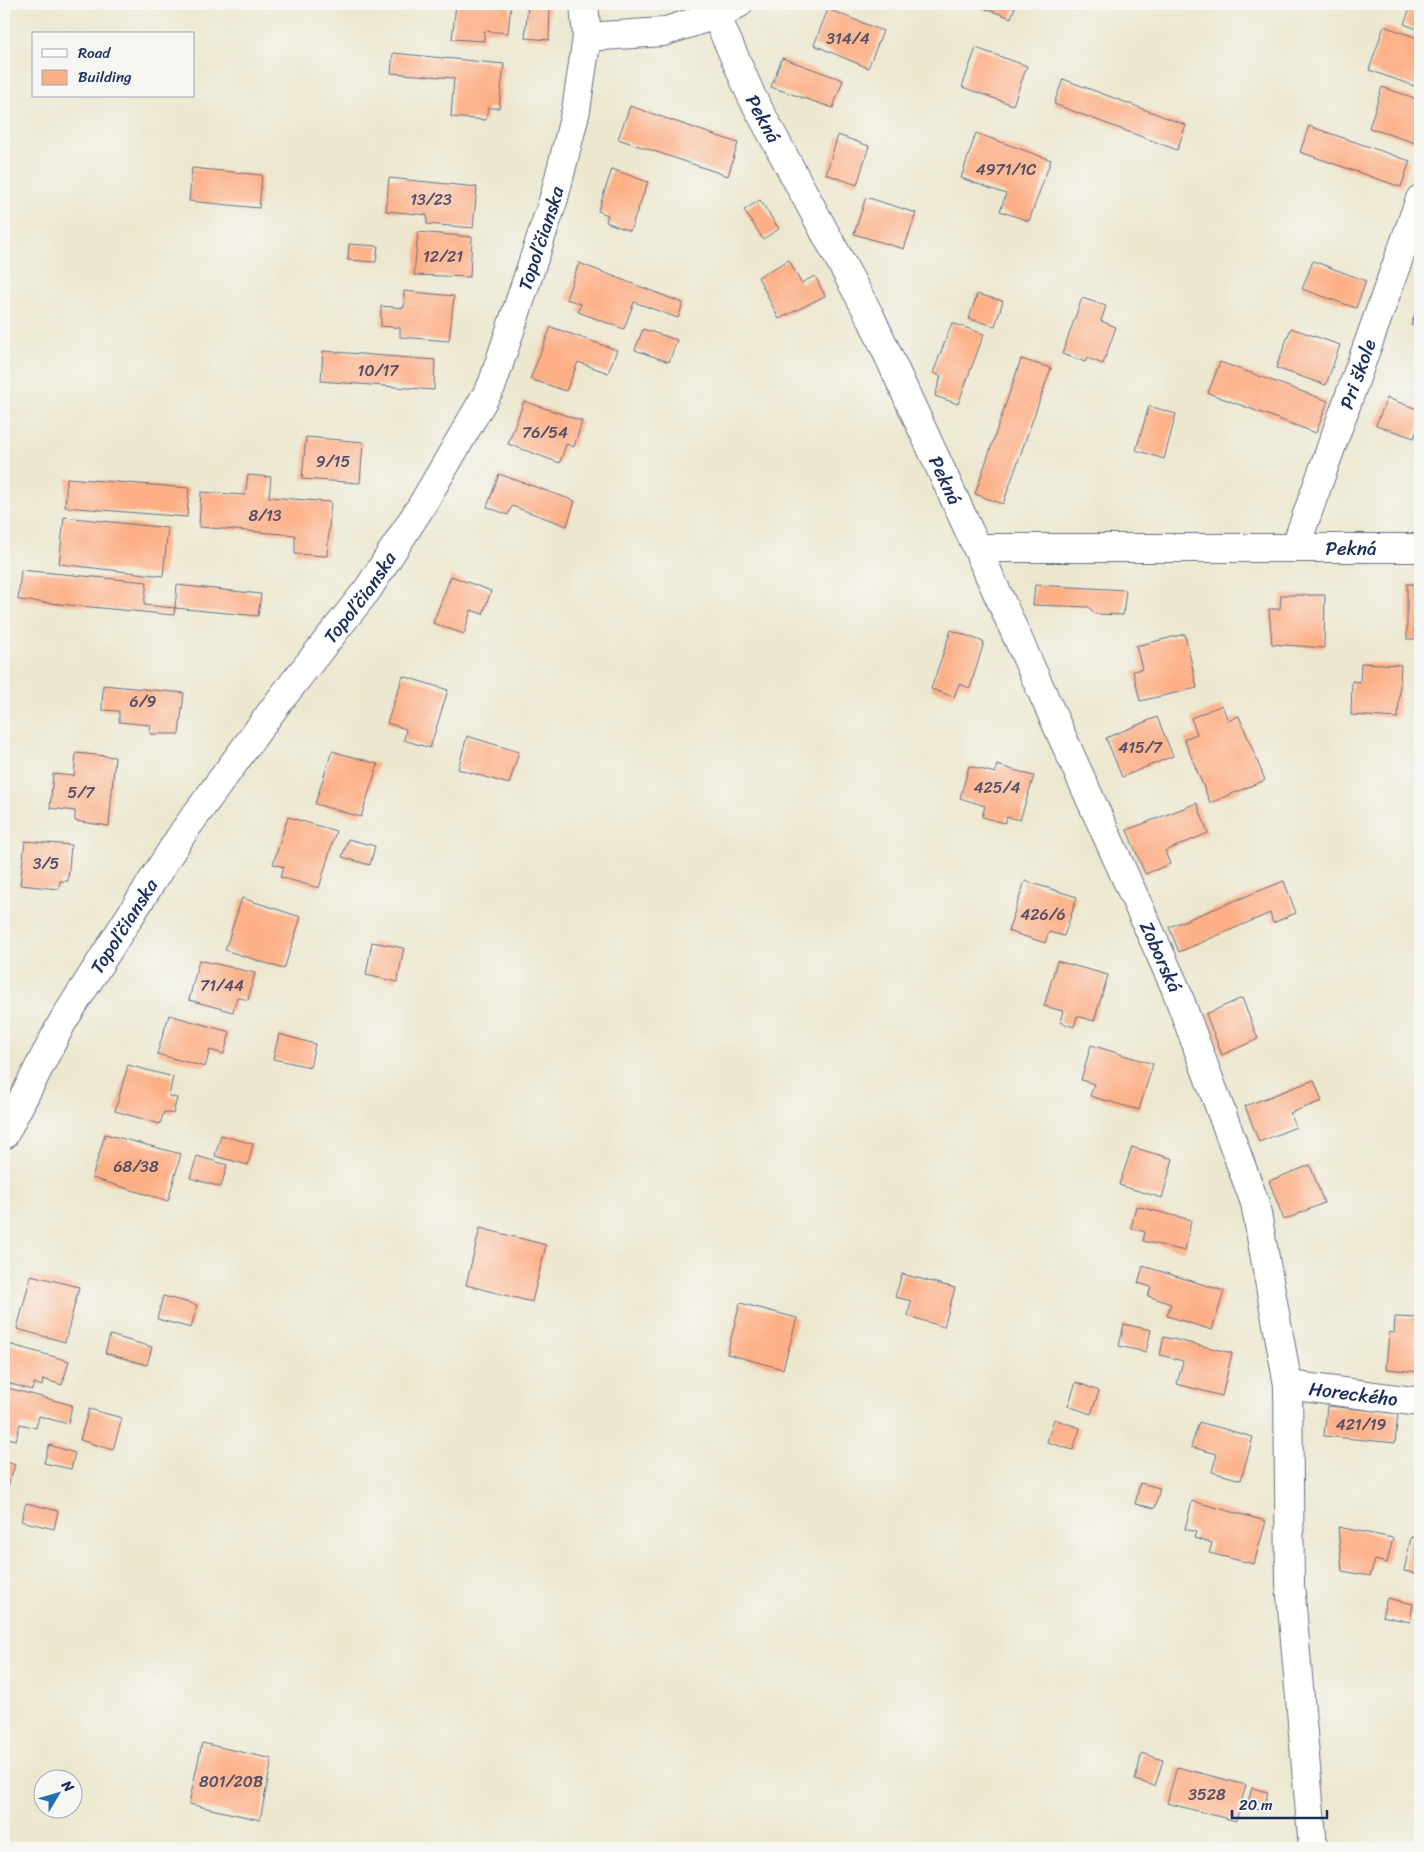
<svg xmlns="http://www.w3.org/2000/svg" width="1424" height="1852" font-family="Sriracha,sans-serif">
<rect width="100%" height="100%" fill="#f6f6f2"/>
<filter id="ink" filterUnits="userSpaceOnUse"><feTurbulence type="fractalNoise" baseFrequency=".02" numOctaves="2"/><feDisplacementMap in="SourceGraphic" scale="10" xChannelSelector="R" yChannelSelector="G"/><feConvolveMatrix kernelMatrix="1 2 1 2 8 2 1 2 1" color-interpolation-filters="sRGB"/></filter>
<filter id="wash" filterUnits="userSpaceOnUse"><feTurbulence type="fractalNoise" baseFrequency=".0096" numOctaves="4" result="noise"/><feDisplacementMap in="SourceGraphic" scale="20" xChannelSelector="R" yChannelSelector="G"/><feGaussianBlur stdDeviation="1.12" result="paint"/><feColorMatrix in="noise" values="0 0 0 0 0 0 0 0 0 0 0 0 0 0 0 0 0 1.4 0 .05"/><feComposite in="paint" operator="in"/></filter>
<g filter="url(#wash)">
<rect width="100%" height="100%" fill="#ece7ce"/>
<g id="blocks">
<g fill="#fdaf85">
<path d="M456,4H511L508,33L484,31V41L452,39Z"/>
<path d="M528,4H550L549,40L525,38Z"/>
<path d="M972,4H1016L1011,18Z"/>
<path d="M1410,8L1420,11V30L1404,24Z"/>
<path d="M828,9L883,31L868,68L814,45Z"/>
<path d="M1384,26L1420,39V88L1369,70Z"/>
<path d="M976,48L1027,66L1013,105L962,87Z"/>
<path d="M393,53L504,64L499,108H488L486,120L451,117L454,78L391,73Z"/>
<path d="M782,58L843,80L833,108L771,87Z"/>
<path d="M1063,79L1186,125L1177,150L1054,104Z"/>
<path d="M1382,87L1420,100L1419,144L1369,128Z"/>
<path d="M630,106L738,143L728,176L618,139Z"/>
<path d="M1309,126L1410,161L1401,187L1300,152Z"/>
<path d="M976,133L1051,160L1029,221L1000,211L1006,194L961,178Z"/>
<path d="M838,135L869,146L857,185L826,174Z"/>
<path d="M192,168L262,175L259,208L189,201Z"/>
<path d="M612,169L648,182L630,231L606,222L608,215L598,211Z"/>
<path d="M389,178L477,187L473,228L427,224V215L386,211Z"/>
<path d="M866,197L916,213L904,249L854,234Z"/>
<path d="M760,200L779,229L763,239L744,210Z"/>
<path d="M418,232L472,237L470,277L414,275Z"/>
<path d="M349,244L378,246L376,262L348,260Z"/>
<path d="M789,260L801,283L815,276L825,296L779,319L758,277Z"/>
<path d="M1313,261L1366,281L1356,308L1302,289Z"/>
<path d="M579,263L683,303L678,318L634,302L624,329L578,312L581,304L566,299Z"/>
<path d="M404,291L454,296L449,341L400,337V328L381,326V306L404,308Z"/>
<path d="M977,294L1003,301L995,326L969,319Z"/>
<path d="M1082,298L1106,306L1101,321L1116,327L1103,364L1087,358L1085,362L1062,354Z"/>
<path d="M1420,299V328L1411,325Z"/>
<path d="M952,323L984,334L958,404L935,396L941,376L933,373Z"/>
<path d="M551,327L617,350L608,373L578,362L566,391L530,379Z"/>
<path d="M1291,328L1340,345L1326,385L1276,368Z"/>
<path d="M643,329L677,340L669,362L635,350Z"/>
<path d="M323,351L435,360L434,390L321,381Z"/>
<path d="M1021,359L1051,368L1003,504L975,494Z"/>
<path d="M1220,362L1328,401L1316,433L1208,393Z"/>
<path d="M1387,398L1420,410V423L1414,438L1376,425Z"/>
<path d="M524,401L582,421L574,447L566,444L560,463L508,444Z"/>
<path d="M1149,406L1176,414L1164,459L1136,450Z"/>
<path d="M306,437L363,442L360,483L302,479Z"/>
<path d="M499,474L575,501L567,526L512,506L508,515L487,507Z"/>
<path d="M248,475L271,477L269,497L331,502L327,556L295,554V535L199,527L201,492L245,495Z"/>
<path d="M67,478L189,488L187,517L65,507Z"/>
<path d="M64,517L168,528L163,576L59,564Z"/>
<path d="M21,570L147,582L144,605L175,608L174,615L18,600Z"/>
<path d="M451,576L491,591L483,614L471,610L464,634L433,623Z"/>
<rect x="1407" y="584" width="13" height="55"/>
<path d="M177,585L261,594L258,616L175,608Z"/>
<path d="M1035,585L1126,590L1123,615L1095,614L1089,607L1033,605Z"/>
<path d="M1281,595H1325L1324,648L1272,644L1269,609H1280Z"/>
<path d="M951,630L984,642L970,688L959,684L954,697L931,689Z"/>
<path d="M1185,634L1197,688L1140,701L1133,671L1142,669L1136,646Z"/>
<path d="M1361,663L1401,665L1398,718L1351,715L1352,681L1360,682Z"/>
<path d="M403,676L448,690L430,748L404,740L406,729L387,723Z"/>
<path d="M103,685L184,693L179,734H150L151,725L119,722V711L102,710Z"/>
<path d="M1222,705L1228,721L1239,716L1265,780L1210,803L1184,739L1197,734L1191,718Z"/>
<path d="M1157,717L1173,756L1122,777L1106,738Z"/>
<path d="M467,736L519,752L509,784L458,769Z"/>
<path d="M332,751L378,764L361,817L315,804Z"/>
<path d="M76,753L115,757L109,826L75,821V811L50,808L53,774L74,776Z"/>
<path d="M997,765L1034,776L1020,820L1007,817L1005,823L982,817L985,806L960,798L969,766L995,773Z"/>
<path d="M1197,803L1208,833L1165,851L1170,864L1145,874L1127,830Z"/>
<path d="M288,817L336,831L319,888L280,877L284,867L273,864Z"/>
<path d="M348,839L375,846L370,865L342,857Z"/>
<path d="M25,841L71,845L68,881H60L59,889L20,885Z"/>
<path d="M1025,881L1077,897L1064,936L1049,932L1045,943L1008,931Z"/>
<path d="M1284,881L1296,913L1273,923L1270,913L1179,952L1169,927Z"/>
<path d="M242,898L301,917L284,969L225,950Z"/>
<path d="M372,942L404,948L397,982L366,975Z"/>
<path d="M199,960L255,973L248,1000L237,997L233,1012L189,1000Z"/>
<path d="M1057,961L1108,975L1094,1021L1077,1016L1074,1027L1060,1022L1063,1011L1044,1006Z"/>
<path d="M1242,998L1258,1039L1222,1055L1206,1014Z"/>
<path d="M169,1015L230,1032L224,1054L210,1050L205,1067L157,1054Z"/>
<path d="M279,1034L315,1044L310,1067L273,1059Z"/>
<path d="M1091,1045L1153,1064L1139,1110L1090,1096L1094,1084L1081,1080Z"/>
<path d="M128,1065L173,1077L169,1096L177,1098L173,1114L164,1112L160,1124L115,1111Z"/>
<path d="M1314,1080L1322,1101L1290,1113L1296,1127L1259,1142L1245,1106Z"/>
<path d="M105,1134L181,1154L168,1201L92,1178Z"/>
<path d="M221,1135L253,1144L248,1165L215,1156Z"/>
<path d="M1132,1147L1173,1159L1162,1198L1119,1185Z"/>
<path d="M197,1156L227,1165L221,1187L190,1178Z"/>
<path d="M1310,1165L1324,1203L1284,1220L1269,1181Z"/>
<path d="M1136,1206L1191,1220L1185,1251L1143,1241L1145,1232L1131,1228Z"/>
<path d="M480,1228L546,1245L532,1302L466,1285Z"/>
<path d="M1143,1266L1224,1291L1212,1330L1167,1316L1171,1304L1148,1296L1151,1287L1138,1283Z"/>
<path d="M902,1274L955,1288L944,1327L908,1316L911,1301L895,1297Z"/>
<path d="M31,1275L79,1287L65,1342L17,1329Z"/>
<path d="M163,1296L197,1305L191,1328L157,1319Z"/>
<path d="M740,1303L797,1318L783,1369L727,1354Z"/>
<path d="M1395,1317L1420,1318V1372L1386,1369L1389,1332L1394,1333Z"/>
<path d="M1124,1324L1151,1330L1146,1352L1119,1346Z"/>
<path d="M110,1335L152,1347L147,1365L105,1353Z"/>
<path d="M1164,1337L1232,1353L1222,1396L1177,1384L1183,1361L1160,1355Z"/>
<path d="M5,1343L69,1361L62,1385L43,1379L42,1386L34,1383L32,1390L4,1382Z"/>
<path d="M1076,1382L1099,1391L1091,1414L1068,1406Z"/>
<path d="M4,1387L72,1405L68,1424L39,1416L36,1428L20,1424L16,1440L4,1437Z"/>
<path d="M1327,1406L1398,1413L1395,1443L1324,1436Z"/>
<path d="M89,1409L122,1418L113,1450L80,1440Z"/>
<path d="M1054,1419L1080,1428L1073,1450L1047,1442Z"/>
<path d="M1199,1422L1253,1437L1241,1480L1212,1472L1217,1454L1191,1447Z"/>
<path d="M49,1445L75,1453L71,1469L44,1463Z"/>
<path d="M4,1461L15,1465L5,1495H4Z"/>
<path d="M1140,1483L1160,1488L1155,1508L1135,1504Z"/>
<path d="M1192,1501L1266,1521L1254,1564L1209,1553L1212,1543L1194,1538L1196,1532L1185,1529Z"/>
<path d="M26,1503L58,1511L54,1529L21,1521Z"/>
<path d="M1338,1527L1393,1538L1387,1563L1375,1560L1370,1576L1342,1571Z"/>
<path d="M1411,1537L1420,1539V1574L1404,1571Z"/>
<path d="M1387,1598L1413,1604L1410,1622L1382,1616Z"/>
<path d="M202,1743L272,1759L260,1820L189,1804Z"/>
<path d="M1142,1753L1163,1760L1155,1786L1135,1780Z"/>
<path d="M1177,1767L1246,1785L1236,1821L1167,1803Z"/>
<path d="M1252,1788L1268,1792L1263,1811L1247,1806Z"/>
</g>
</g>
</g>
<g filter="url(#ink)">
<use href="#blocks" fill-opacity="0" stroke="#646f85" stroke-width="1"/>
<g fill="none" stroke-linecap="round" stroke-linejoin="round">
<g stroke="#646f85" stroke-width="30">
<g id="street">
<path id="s1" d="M716,15L752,97L871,318L977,548L1175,987L1255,1203L1288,1385L1290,1584L1313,1848"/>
<path d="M587,37L663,32L716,15L738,4"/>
<path id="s2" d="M977,548H1420"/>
<path id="s3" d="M1295,548L1420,199"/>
<path id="s4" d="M1288,1385L1420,1402"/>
</g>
</g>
<g stroke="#646f85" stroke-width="30">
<g id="secondary">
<path id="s5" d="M4,1135L63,1021L184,831L280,700L368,589L422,505L492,385L554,198L576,110L587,37L584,4"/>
</g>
</g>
<use href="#street" stroke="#fff" stroke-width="28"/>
<use href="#secondary" stroke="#fff" stroke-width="28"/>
</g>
</g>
<g text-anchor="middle" stroke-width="4" stroke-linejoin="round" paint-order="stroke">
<g font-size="16" fill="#544f68">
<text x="848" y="44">314/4</text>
<text x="1006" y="175">4971/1C</text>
<text x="431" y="205">13/23</text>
<text x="443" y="262">12/21</text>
<text x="378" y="376">10/17</text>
<text x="545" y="438">76/54</text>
<text x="333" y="467">9/15</text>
<text x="265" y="521">8/13</text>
<text x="143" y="707">6/9</text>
<text x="1140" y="753">415/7</text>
<text x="997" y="793">425/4</text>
<text x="81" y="798">5/7</text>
<text x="46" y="869">3/5</text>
<text x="1043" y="920">426/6</text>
<text x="222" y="991">71/44</text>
<text x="136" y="1172">68/38</text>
<text x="1361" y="1430">421/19</text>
<text x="231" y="1787">801/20B</text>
<text x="1207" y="1800">3528</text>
</g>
<g font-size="19" fill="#1b2f5e" stroke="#f6f6f2">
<text dy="7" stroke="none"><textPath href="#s1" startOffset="114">Pekná</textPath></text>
<text dy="7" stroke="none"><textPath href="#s5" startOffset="1051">Topoľčianska</textPath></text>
<text dy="7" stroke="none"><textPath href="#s3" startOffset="185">Pri škole</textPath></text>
<text dy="7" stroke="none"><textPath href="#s1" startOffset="519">Pekná</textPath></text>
<text dy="7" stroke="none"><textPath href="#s2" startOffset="374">Pekná</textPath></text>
<text dy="7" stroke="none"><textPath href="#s5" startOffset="646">Topoľčianska</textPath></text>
<text dy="7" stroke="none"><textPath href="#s5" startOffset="241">Topoľčianska</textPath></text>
<text dy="7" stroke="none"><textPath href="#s1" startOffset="1042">Zoborská</textPath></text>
<text dy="7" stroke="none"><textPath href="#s4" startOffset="66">Horeckého</textPath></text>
</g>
</g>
<rect width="1424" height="1852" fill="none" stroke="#f6f6f2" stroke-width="20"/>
<rect x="32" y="32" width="162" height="65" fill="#f6f6f2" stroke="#9ea6b7"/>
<rect x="42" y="49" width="25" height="8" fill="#ffffff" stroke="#9ea6b7"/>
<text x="78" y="58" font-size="15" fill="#1b2f5e">Road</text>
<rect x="42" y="70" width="25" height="15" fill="#fdaf85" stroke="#9ea6b7"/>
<text x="78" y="82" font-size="15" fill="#1b2f5e">Building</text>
<g transform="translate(58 1794) rotate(52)"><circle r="24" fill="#f6f6f2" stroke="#9ea6b7"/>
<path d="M0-4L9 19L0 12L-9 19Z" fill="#1f6fb2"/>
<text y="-8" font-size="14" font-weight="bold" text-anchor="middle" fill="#1b2f5e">N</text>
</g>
<path d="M1232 1810v8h95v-8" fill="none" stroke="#1b2f5e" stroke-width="2.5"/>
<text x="1239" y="1810" font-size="15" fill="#1b2f5e" stroke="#f6f6f2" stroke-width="4" paint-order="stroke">20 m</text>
</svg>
